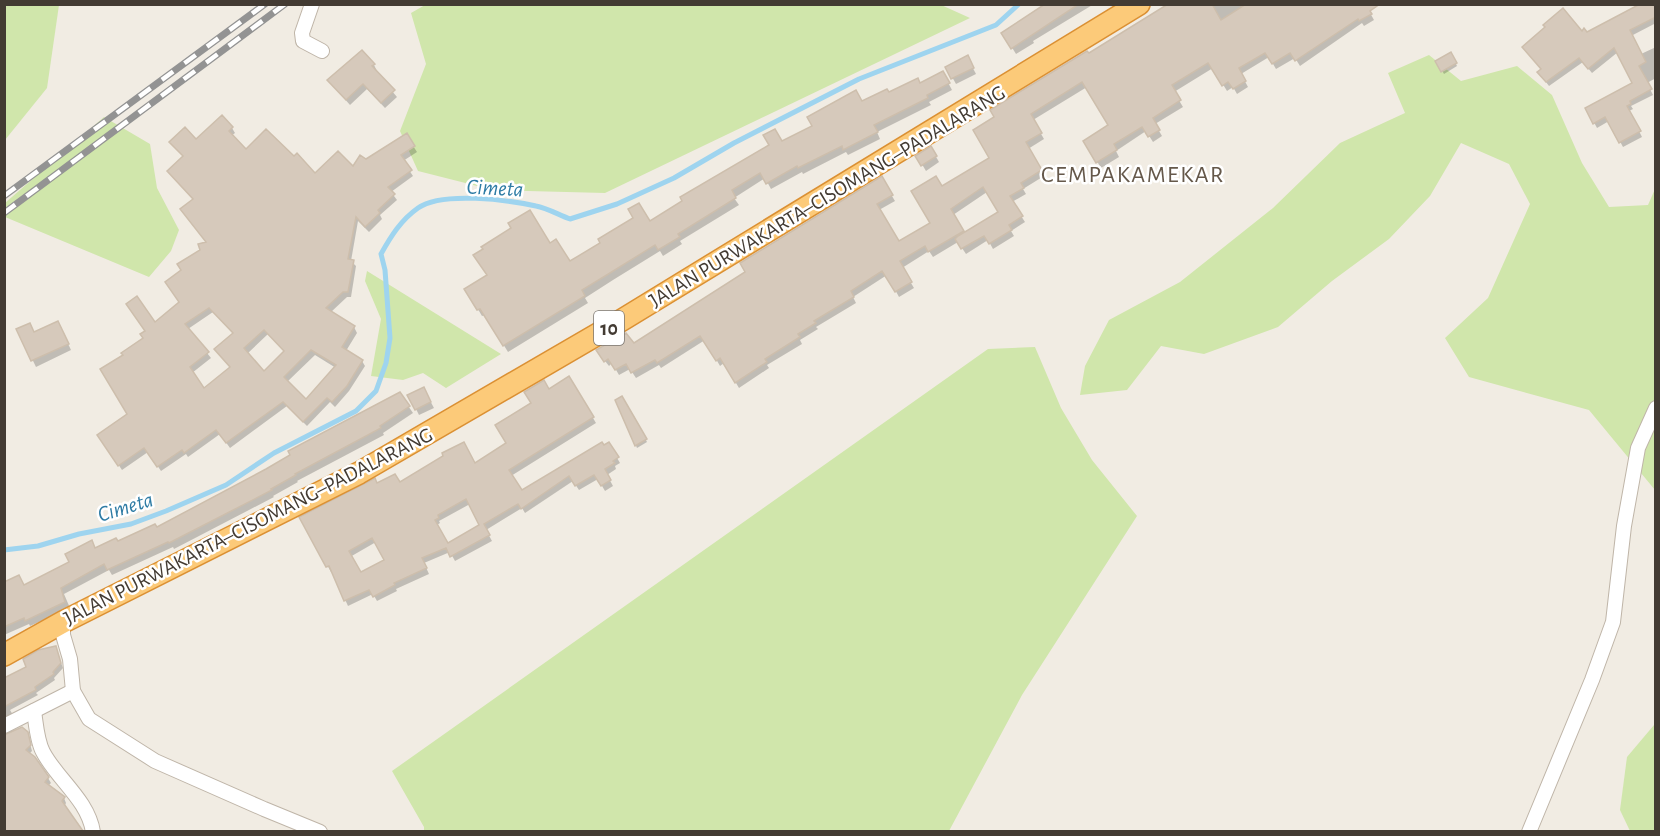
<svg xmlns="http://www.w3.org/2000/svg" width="1660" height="836" font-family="'Alegreya Sans',sans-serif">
<rect width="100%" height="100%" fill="#f1ece3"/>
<g fill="#d0e6ab">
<path d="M5,4L59,5L47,88L5,140Z"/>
<path d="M939,4L970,18L605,193L493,190L418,171L400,131L426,64L411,13L425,5Z"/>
<path d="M1429,55L1461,81L1517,66L1552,95L1582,163L1609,207L1648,205L1655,189V490L1589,410L1469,377L1445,338L1488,298L1530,204L1509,164L1461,143L1430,196L1389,239L1332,281L1278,327L1204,354L1161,346L1127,390L1080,395L1085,366L1109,320L1180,282L1273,208L1340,143L1405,113L1388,73Z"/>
<path d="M104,117L150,144L157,188L179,230L171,251L149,277L5,217V203Z"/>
<path d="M367,271L501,354L446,388L423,373L403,380L371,376L381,319L365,281Z"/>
<path d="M1035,347L1061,408L1092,460L1137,516L1022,695L949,831H424V827L392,771L988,349Z"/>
<path d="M1654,725L1655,831H1630L1620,810L1627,757Z"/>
</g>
<g fill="#0003" fill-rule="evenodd">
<path d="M1041,4H1094L1033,41L1034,43L1016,54L1003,33L1043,8Z"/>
<path d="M1171,4H1365L1374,20L1364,26L1362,23L1300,66L1295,58L1276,69L1269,57L1241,74L1248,87L1237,94L1233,87L1227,91L1213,68L1174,92L1183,107L1155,124L1162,136L1153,142L1146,131L1116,151L1119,157L1101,168L1085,141L1110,126L1087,87L1033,120L1044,139L1028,149L1044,176L1023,189L1026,194L1012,202L1025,222L1011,231L1014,236L993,249L988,240L966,254L958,242L933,257L929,251L902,268L914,288L899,297L887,275L853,297L856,303L816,327L818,329L800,340L802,344L767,365L769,368L739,388L724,363L720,366L705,340L661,368L659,365L636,378L630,369L619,375L612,363L609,366L601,356L634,345L746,272L881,178L895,201L879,210L899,243L931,223L942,188L991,158L975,131L1088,55ZM987,192L1000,213L964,234L953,215Z"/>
<path d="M1656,5V23L1631,36L1641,54L1656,47V78L1647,83L1653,95L1631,106L1633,109L1629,111L1642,137L1623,147L1609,121L1597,128L1587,109L1634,84L1618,52L1592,73L1583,62L1549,86L1539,73L1542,70L1527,52L1581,33L1587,34Z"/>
<path d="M1451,54L1457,66L1444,74L1437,61Z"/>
<path d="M967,57L976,74L956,84L947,68Z"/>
<path d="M374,65L377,71L376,72L397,97L385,108L367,89L350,105L329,81Z"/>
<path d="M943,73L952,90L929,102L931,105L877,132L880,139L848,155L846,152L803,174L802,172L771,189L765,178L734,198L739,205L680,241L682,244L663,256L660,251L613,280L585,298L588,303L508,352L485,315L482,316L466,289L549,245L569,263L649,223L781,143L862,103L920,84Z"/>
<path d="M232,128L235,133L231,136L246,152L315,175L353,168L406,135L417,152L403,161L413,176L391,192L397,200L380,215L382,219L369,232L358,221L351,261L356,266L351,297H347L330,313L354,327L357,333L346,351L362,361L365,366L349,391L335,407L330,402L307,426L287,406L230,448L220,434L188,457L186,454L161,471L148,452L122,470L102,440L129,414L124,356L144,339L155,324L180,302L183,270L207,244L194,200L168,172L184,157L171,142H196ZM213,312L234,334L216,349L231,368L204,390L192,373L211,358L188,329ZM268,334L285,352L264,373L247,354ZM315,355L336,368L306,401L287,382Z"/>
<path d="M931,148L939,162L926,171L917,156Z"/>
<path d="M61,329L71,350L36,367L18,330L34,334Z"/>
<path d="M569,378L596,423L511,476L521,492L609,444L620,463L615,466L616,469L607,475L613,486L605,491L598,479L579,490L573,481L525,513L522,508L486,530L492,541L455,561L450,552L424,563L429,574L396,589L397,591L377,601L373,594L348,606L332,571L331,572L301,518L377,485L399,484L474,465L508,443L533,404ZM470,504L481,526L448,545L437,525L440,523L439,521ZM376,542L386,561L360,574L350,557Z"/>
<path d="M400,394L413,413L383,433L384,435L297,481L298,482L273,496L274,497L174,549L173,547L112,575L109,570L64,594L70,608L30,626L29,624L4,635V584L24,587L95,549L156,529L267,470Z"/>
<path d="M427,395L434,408L419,415L416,409Z"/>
<path d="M622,398L647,442L637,448L617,401Z"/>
<path d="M55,647L63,668L54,678L55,680L36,693L38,695L10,710L13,715L4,719V679L27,668Z"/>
<path d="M27,733L32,751L29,754L34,758L48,778L51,783L48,786L64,798L66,803L64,807L80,832H4V739Z"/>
</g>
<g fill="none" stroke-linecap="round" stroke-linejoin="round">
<path stroke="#9ed4ef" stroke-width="5" d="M4,550L38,546L79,534L131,524L166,511L226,485L274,453L356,411L376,391L386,363L390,338L385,270L381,254C391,236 401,220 418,208C442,191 508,200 536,206C547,208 559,215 570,219L617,204L674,178L734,143L859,79L996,25L1019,4"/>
</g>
<g fill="#d6c9bb" stroke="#cdbeac" stroke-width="1.5" fill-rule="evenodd">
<path d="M1045,4H1079L1011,49L1001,33Z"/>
<path d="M1168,4H1212L1221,20L1246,4H1380L1370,11L1372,14L1359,21L1358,19L1295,61L1290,53L1272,64L1265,53L1239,68L1246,81L1233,89L1228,82L1222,86L1208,63L1172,85L1181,100L1153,118L1160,130L1148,137L1142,127L1114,144L1117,150L1096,163L1083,141L1108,125L1082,82L1031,114L1042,133L1026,142L1042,170L1021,183L1024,188L1010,196L1023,216L1009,225L1012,230L989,244L984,236L961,249L955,239L958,236L998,212L983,187L951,209L964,231L928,252L925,246L900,261L912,282L895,292L882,271L851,291L854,297L814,321L816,323L798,334L800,337L765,359L767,362L735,383L720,358L716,361L700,336L657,363L655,360L631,373L626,364L615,370L608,359L604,362L596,350L626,333L634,343L745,272L740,263L882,176L893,195L877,204L899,241L930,223L911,191L936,176L942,186L989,158L973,130L994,117L990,110L1087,51L1089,53Z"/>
<path d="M1640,4H1653L1656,9V17L1630,30L1646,62L1639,66L1652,89L1630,101L1631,104L1627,106L1641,131L1619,143L1605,117L1593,124L1585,108L1632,83L1614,48L1588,69L1579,58L1546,82L1537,72L1541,69L1522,47L1545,27L1543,25L1563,8L1582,31L1584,28L1587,32Z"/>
<path d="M362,50L375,64L372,66L395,90L381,103L363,84L346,100L327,80Z"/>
<path d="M1451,52L1457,63L1441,72L1435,61Z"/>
<path d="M968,55L974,68L951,79L945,67Z"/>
<path d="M943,71L950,83L927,95L928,98L874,125L878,132L843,150L842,146L798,168L797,166L766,184L760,173L732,190L736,198L678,234L680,237L658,250L655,245L610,273L582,290L585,296L503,346L480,309L477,310L464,289L487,275L473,255L483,249L481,247L511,228L508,223L530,210L550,243L556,239L570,261L600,243L598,239L633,218L628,209L639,203L650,221L682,201L680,197L769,145L763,135L775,129L782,141L812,126L807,117L856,90L862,101L887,89L889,92L918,78L920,83Z"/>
<path d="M222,115L233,127L229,131L246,149L266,129L294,156L297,153L315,173L338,151L353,166L360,155L366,159L407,133L415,146L401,155L412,170L388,187L395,194L378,210L380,213L365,227L356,217L348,259L354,260L348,292H343L326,308L355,326L342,347L363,360L347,386L332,402L327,398L303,422L283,402L226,443L216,430L184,453L182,450L157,467L144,448L118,466L97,435L127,414L100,369L123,355L121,353L143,338L140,334L145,331L126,304L137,296L155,322L179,302L165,282L181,270L177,264L200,250L198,244L206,242L180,209L193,199L167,171L183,156L169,142L185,127L196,139ZM209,308L233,333L214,349L230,367L204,388L190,367L209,352L185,324ZM264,330L284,351L264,371L244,348ZM311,350L336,365L306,399L284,377Z"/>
<path d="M931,146L937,156L921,166L915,156Z"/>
<path d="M58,321L69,344L31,361L16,329L30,323L34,332Z"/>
<path d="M569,376L594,417L509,470L522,490L602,442L604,445L609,442L619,457L613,461L615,463L605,469L611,480L601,486L594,475L575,486L569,476L521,509L518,504L484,524L490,535L450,557L446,548L422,558L427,568L394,583L395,585L373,597L369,590L344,601L329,566L326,567L299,517L375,478L377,483L395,474L400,482L443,456L442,453L464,442L475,463L506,443L495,425L531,403L524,392L544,380L549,389ZM466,499L479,525L448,543L435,520L439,518L438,515ZM372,538L384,560L361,572L349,551Z"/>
<path d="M424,387L431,402L415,410L407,395Z"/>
<path d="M400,392L410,406L380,426L381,428L295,474L296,475L271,489L272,490L169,543L168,542L107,570L104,564L61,588L65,602L25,621L24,618L4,627V582L19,575L24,585L69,562L65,554L92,540L95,548L116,538L118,541L155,524L157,527L266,469L290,455L288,451Z"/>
<path d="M622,396L647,439L635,446L615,400Z"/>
<path d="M56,646L61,663L53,672L54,674L35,687L36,690L4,707V678L26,667L23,659L38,650Z"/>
<path d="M22,727L28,732L31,745L26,750L35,757L49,777L45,782L65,797L62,801L83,831H4V735Z"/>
</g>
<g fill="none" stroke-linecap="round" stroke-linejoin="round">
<g stroke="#bfb5a8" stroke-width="16">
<g id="minor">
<path d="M312,4L302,33L303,41L322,51"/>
<path d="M63,622V635L70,659L73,691L89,719L155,761L264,809L320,832"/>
<path d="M34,711C36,724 37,741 43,752C57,779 88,800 93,832"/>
<path d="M4,726L73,691"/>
<path d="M1529,832L1592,680L1613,622L1624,526L1638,448L1656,408"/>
</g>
</g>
<g stroke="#db9033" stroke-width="24">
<path id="trunk" d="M4,655L63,622L359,473L622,320L1139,4"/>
</g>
<use href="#minor" stroke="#fff" stroke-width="14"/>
<use href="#trunk" stroke="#fcca79" stroke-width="21"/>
<g stroke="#939393" stroke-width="7">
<g id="rail">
<path d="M4,196L265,4"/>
<path d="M4,213L285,4"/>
</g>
</g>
<use href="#rail" stroke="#fff" stroke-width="4.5" stroke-dasharray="14" stroke-linecap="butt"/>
</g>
<g text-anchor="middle" stroke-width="5" stroke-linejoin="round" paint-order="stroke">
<rect fill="#fff" stroke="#7b7670" stroke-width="1.5" x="594" y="311" width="30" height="34" rx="4.5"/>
<g font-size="20" font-weight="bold" fill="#433b33">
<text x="609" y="335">10</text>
</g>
<g font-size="21" fill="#433b33" stroke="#fff">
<text transform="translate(827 196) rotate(-31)" y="7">JALAN PURWAKARTA–CISOMANG–PADALARANG</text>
<text transform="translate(248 526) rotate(-27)" y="7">JALAN PURWAKARTA–CISOMANG–PADALARANG</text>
</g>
<g font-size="22" font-style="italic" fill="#2d7ba4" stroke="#fff">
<text transform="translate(495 187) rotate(3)" y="8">Cimeta</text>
<text transform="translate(125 506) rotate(-17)" y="8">Cimeta</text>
</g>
<g font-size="24" letter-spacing="1.5" fill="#65584a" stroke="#fff">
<text x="1133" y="182">CEMPAKAMEKAR</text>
</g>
</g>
<rect width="1660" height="836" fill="none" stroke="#433b33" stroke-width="12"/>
</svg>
